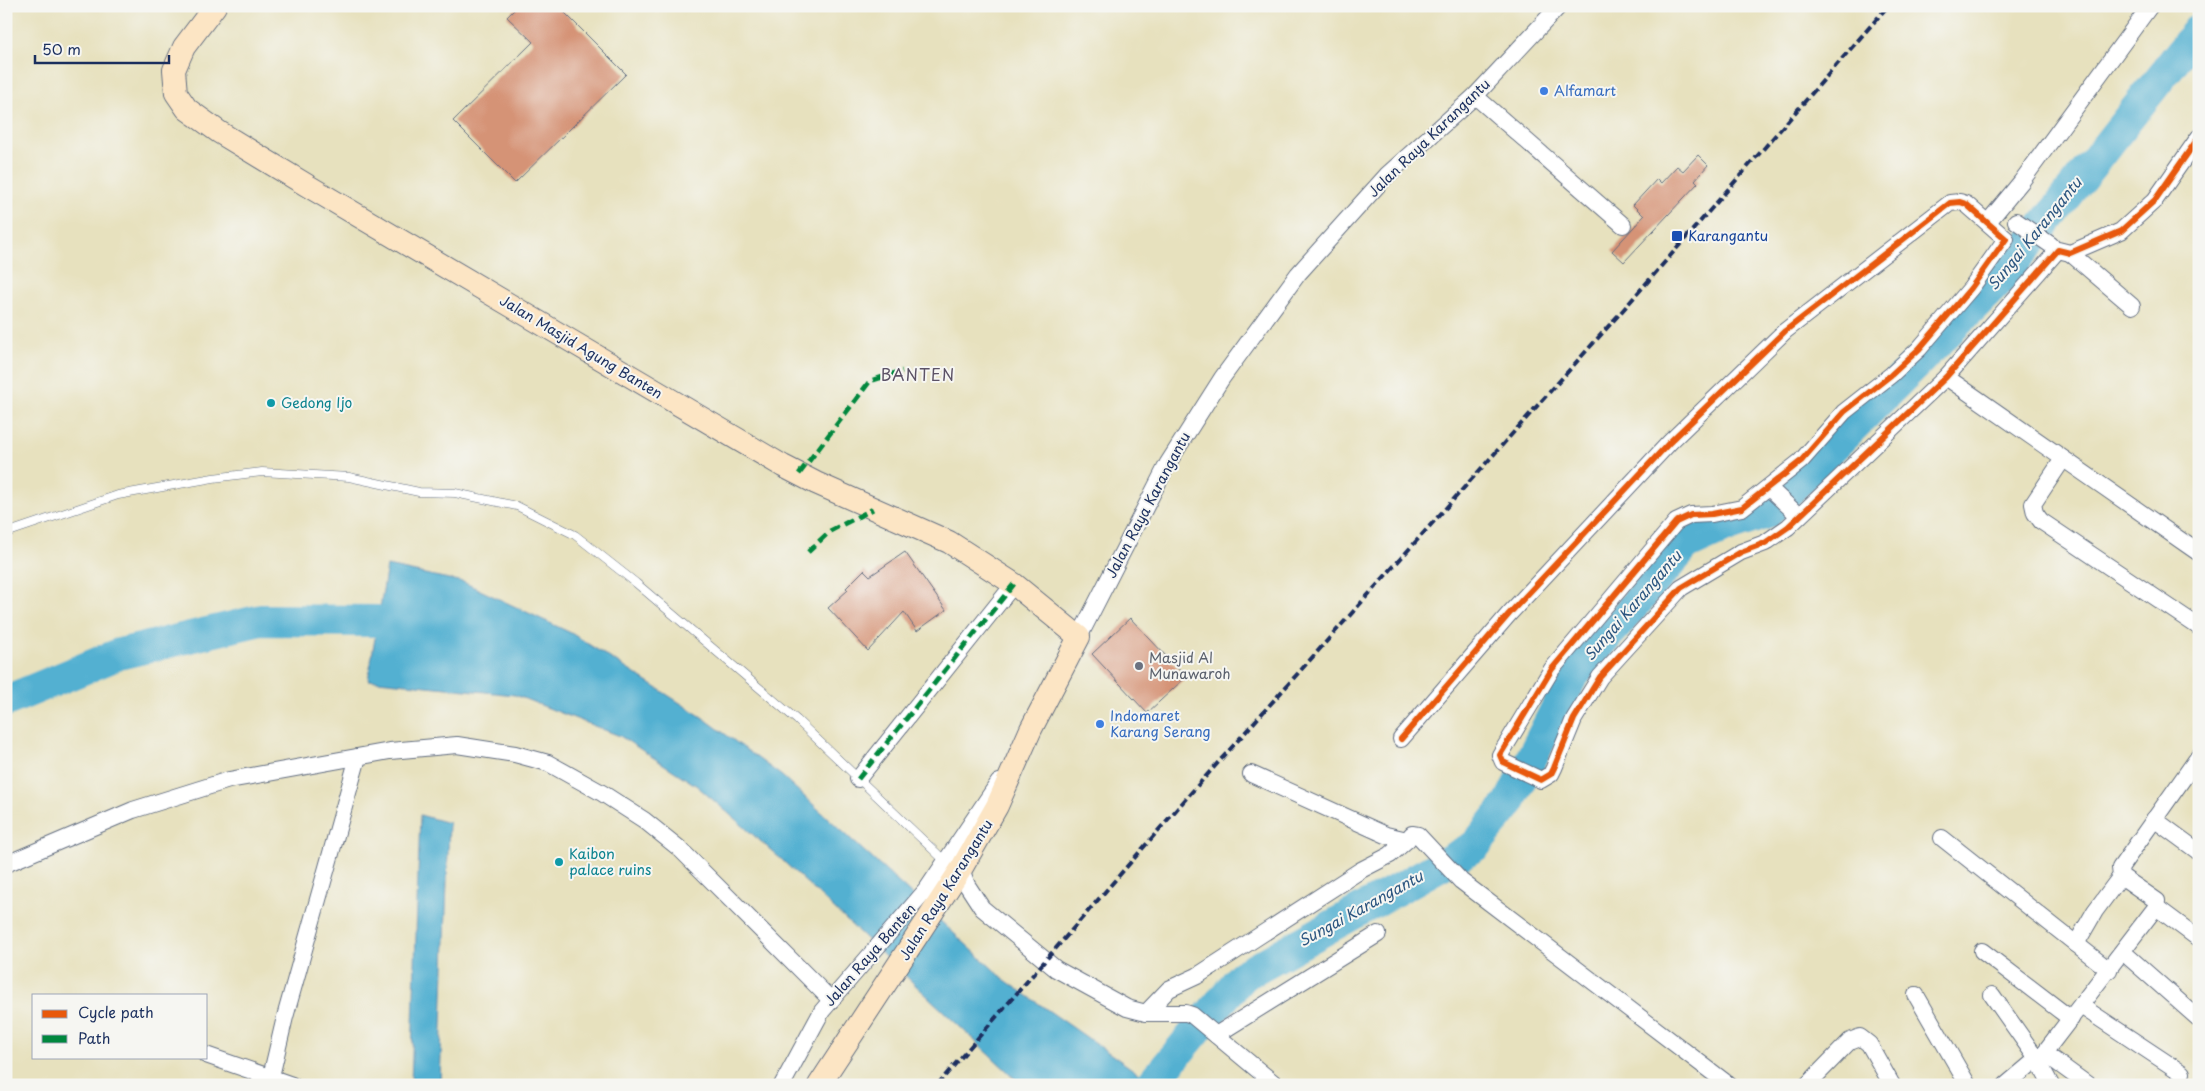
<svg xmlns="http://www.w3.org/2000/svg" width="2205" height="1091" font-family="'Playpen Sans',sans-serif">
<rect width="100%" height="100%" fill="#f6f6f2"/>
<filter id="ink" filterUnits="userSpaceOnUse"><feTurbulence type="fractalNoise" baseFrequency=".02" numOctaves="2"/><feDisplacementMap in="SourceGraphic" scale="10" xChannelSelector="R" yChannelSelector="G"/><feConvolveMatrix kernelMatrix="1 2 1 2 8 2 1 2 1" color-interpolation-filters="sRGB"/></filter>
<filter id="wash" filterUnits="userSpaceOnUse"><feTurbulence type="fractalNoise" baseFrequency=".0096" numOctaves="4" result="noise"/><feDisplacementMap in="SourceGraphic" scale="20" xChannelSelector="R" yChannelSelector="G"/><feGaussianBlur stdDeviation="1.12" result="paint"/><feColorMatrix in="noise" values="0 0 0 0 0 0 0 0 0 0 0 0 0 0 0 0 0 1.4 0 .05"/><feComposite in="paint" operator="in"/></filter>
<g filter="url(#wash)">
<rect width="100%" height="100%" fill="#e7e1be"/>
<g fill="#53b0d1" stroke="#377098">
<path d="M387,566L463,582L571,633L702,717L782,776L1005,980L1155,1085H1022L781,859L697,786L620,736L515,695L368,680Z"/>
<path d="M420,815L449,823L440,1085H411Z"/>
</g>
<g fill="none" stroke-linecap="round" stroke-linejoin="round">
<g stroke="#53b0d1" stroke-width="32">
<path d="M6,701L119,654L261,620L378,621L423,631"/>
<path d="M1151,1085L1242,976L1475,846L1509,803L1572,677L1686,545L1721,529L1767,513L2003,277L2199,29"/>
</g>
</g>
<g id="blocks">
<g fill="#d59376">
<path d="M518,6H558L626,74L515,183L453,121L533,42L507,17Z"/>
<path d="M1698,155L1708,165L1695,180L1698,183L1624,262L1612,251L1644,216L1633,205L1657,179L1661,183L1677,166L1683,171Z"/>
<path d="M905,552L946,610L917,631L904,612L868,651L828,608L848,590L846,588L864,570L870,576Z"/>
<path d="M1130,618L1186,677L1147,713L1092,654Z"/>
</g>
</g>
</g>
<g filter="url(#ink)">
<use href="#blocks" fill-opacity="0" stroke="#626d80" stroke-width="1"/>
<g fill="none" stroke-linecap="round" stroke-linejoin="round">
<g stroke="#626d80" stroke-width="9">
<path id="service" d="M6,533L118,495L213,478L262,472L349,477L419,492L455,493L517,506L575,535L636,583L797,720L946,862"/>
</g>
<g stroke="#626d80" stroke-width="18">
<g id="minor">
<path d="M1475,96L1623,225"/>
<path d="M2016,221L2051,245"/>
<path d="M1988,222L2021,182L2150,6"/>
<path d="M2070,253L2132,306"/>
<path d="M1946,377L2199,553"/>
<path d="M2063,459L2033,504L2035,513L2041,521L2199,627"/>
<path d="M1769,488L1799,516"/>
<path d="M1079,637L1168,463L1222,378L1298,274L1387,175L1475,96L1559,6"/>
<path d="M1401,739L1509,614L1670,442L1785,331L1950,203L1960,202L1966,204L2006,239L1971,288L1919,349L1891,375L1844,412L1801,461L1742,508L1712,514L1691,515L1676,522L1552,669L1500,755L1503,762L1541,780L1551,774L1554,768L1574,719L1600,677L1681,588L1741,552L1765,543L1788,527L1946,377L2058,250L2070,253L2121,231L2155,200L2199,137"/>
<path d="M1251,774L1386,835L1407,840L1412,834L1418,835L1461,881L1729,1085"/>
<path d="M858,779L1014,584"/>
<path d="M2154,819L2199,852"/>
<path d="M1942,838L2109,970"/>
<path d="M6,864L133,810L229,780L390,751L457,745L515,754L548,763L602,793L644,820L680,849L830,999"/>
<path d="M961,869L967,885L982,908L1056,969L1127,1008L1146,1013H1186L1192,1015L1276,1085"/>
<path d="M2156,907L2199,939"/>
<path d="M2076,944L2095,911L2121,876"/>
<path d="M1982,951L2071,1019"/>
<path d="M2123,952L2199,1019"/>
<path d="M1916,995L1968,1085"/>
<path d="M1992,995L2037,1059L2051,1085"/>
<path d="M2081,1006L2182,1073"/>
<path d="M1146,1013L1169,989L1197,976L1361,870L1390,855L1407,840"/>
<path d="M1216,1035L1378,934"/>
<path d="M2044,1053L2088,1085"/>
<path d="M206,1055L292,1085"/>
<path d="M269,1085L285,1017L358,757"/>
<path d="M782,1085L822,1011L927,889L999,782"/>
<path d="M1807,1085L1850,1041L1860,1037L1869,1044L1892,1085"/>
<path d="M2006,1085L2044,1053L2156,907L2157,901L2121,876L2120,868L2199,756"/>
</g>
</g>
<g stroke="#626d80" stroke-width="24">
<path id="secondary" d="M215,6L184,47L174,70L176,93L187,109L219,132L308,186L783,466L816,483L949,542L1014,584L1079,637L1031,729L997,806L961,869L819,1085"/>
</g>
<use href="#service" stroke="#fff" stroke-width="8"/>
<use href="#minor" stroke="#fff" stroke-width="16"/>
<use href="#secondary" stroke="#fce5c4" stroke-width="22"/>
<path stroke="#1b2f5e" stroke-width="4" stroke-dasharray="8 4" stroke-linecap="butt" d="M937,1085L1190,794L1623,310L1888,6"/>
<g stroke="#00873e" stroke-width="5" stroke-dasharray="10 5" stroke-linecap="butt">
<path d="M799,474L870,381L902,371"/>
<path d="M808,552L830,531L873,509"/>
<path d="M858,779L1014,584"/>
</g>
<g stroke="#f6f6f2" stroke-width="9">
<path id="cycleway" d="M1401,739L1509,614L1670,442L1785,331L1950,203L1960,202L1966,204L2006,239L1971,288L1919,349L1891,375L1844,412L1801,461L1742,508L1712,514L1691,515L1676,522L1552,669L1500,755L1503,762L1541,780L1551,774L1554,768L1574,719L1600,677L1681,588L1741,552L1765,543L1788,527L1946,377L2058,250L2070,253L2121,231L2155,200L2199,137"/>
</g>
<use href="#cycleway" stroke="#e8590c" stroke-width="6"/>
</g>
</g>
<g fill="#3f7fe0" stroke="#f6f6f2" stroke-width="2">
<circle cx="1544" cy="91" r="5"/>
<circle cx="1100" cy="724" r="5"/>
</g>
<rect fill="#1a4fb4" stroke="#f6f6f2" stroke-width="2" x="1671" y="230" width="12" height="12" rx="2.5"/>
<g fill="#0f9aa8" stroke="#f6f6f2" stroke-width="2">
<circle cx="271" cy="403" r="5"/>
<circle cx="559" cy="862" r="5"/>
</g>
<circle fill="#6b7280" stroke="#f6f6f2" stroke-width="2" cx="1139" cy="666" r="5"/>
<g text-anchor="middle" stroke-width="4" stroke-linejoin="round" paint-order="stroke">
<g font-size="14" fill="#366cbe" stroke="#f6f6f2" text-anchor="start">
<text x="1554" y="96">Alfamart</text>
<text x="1110" y="721">Indomaret<tspan x="1110" dy="16">Karang Serang</tspan></text>
</g>
<g font-size="14" fill="#1b2f5e" stroke="#f6f6f2">
<text transform="translate(1429 138) rotate(-44)" y="5">Jalan Raya Karangantu</text>
<text transform="translate(581 347) rotate(31)" y="5">Jalan Masjid Agung Banten</text>
<text transform="translate(1148 505) rotate(-62)" y="5">Jalan Raya Karangantu</text>
<text transform="translate(946 890) rotate(-58)" y="5">Jalan Raya Karangantu</text>
<text transform="translate(870 955) rotate(-49)" y="5">Jalan Raya Banten</text>
</g>
<g font-size="14" fill="#164399" stroke="#f6f6f2" text-anchor="start">
<text x="1688" y="241">Karangantu</text>
</g>
<g font-size="14" fill="#0d838f" stroke="#f6f6f2" text-anchor="start">
<text x="281" y="408">Gedong Ijo</text>
<text x="569" y="859">Kaibon<tspan x="569" dy="16">palace ruins</tspan></text>
</g>
<g font-size="14" fill="#5b616d" stroke="#f6f6f2" text-anchor="start">
<text x="1149" y="663">Masjid Al<tspan x="1149" dy="16">Munawaroh</tspan></text>
</g>
<g font-size="15" font-style="italic" fill="#2c5680" stroke="#f6f6f2">
<text transform="translate(2035 234) rotate(-51)" y="5">Sungai Karangantu</text>
<text transform="translate(1633 606) rotate(-49)" y="5">Sungai Karangantu</text>
<text transform="translate(1361 909) rotate(-29)" y="5">Sungai Karangantu</text>
</g>
<g font-size="16" letter-spacing="1" fill="#5c5266" stroke="#f6f6f2">
<text x="918" y="381">BANTEN</text>
</g>
</g>
<rect width="2205" height="1091" fill="none" stroke="#f6f6f2" stroke-width="25"/>
<rect x="32" y="994" width="175" height="65" fill="#f6f6f2" stroke="#9ea6b7"/>
<rect x="42" y="1010" width="25" height="8" fill="#e8590c" stroke="#9ea6b7"/>
<text x="78" y="1018" font-size="15" fill="#1b2f5e">Cycle path</text>
<rect x="42" y="1035" width="25" height="8" fill="#00873e" stroke="#9ea6b7"/>
<text x="78" y="1044" font-size="15" fill="#1b2f5e">Path</text>
<path d="M35 55v8h134v-8" fill="none" stroke="#1b2f5e" stroke-width="2.5"/>
<text x="42" y="55" font-size="15" fill="#1b2f5e" stroke="#f6f6f2" stroke-width="4" paint-order="stroke">50 m</text>
</svg>
